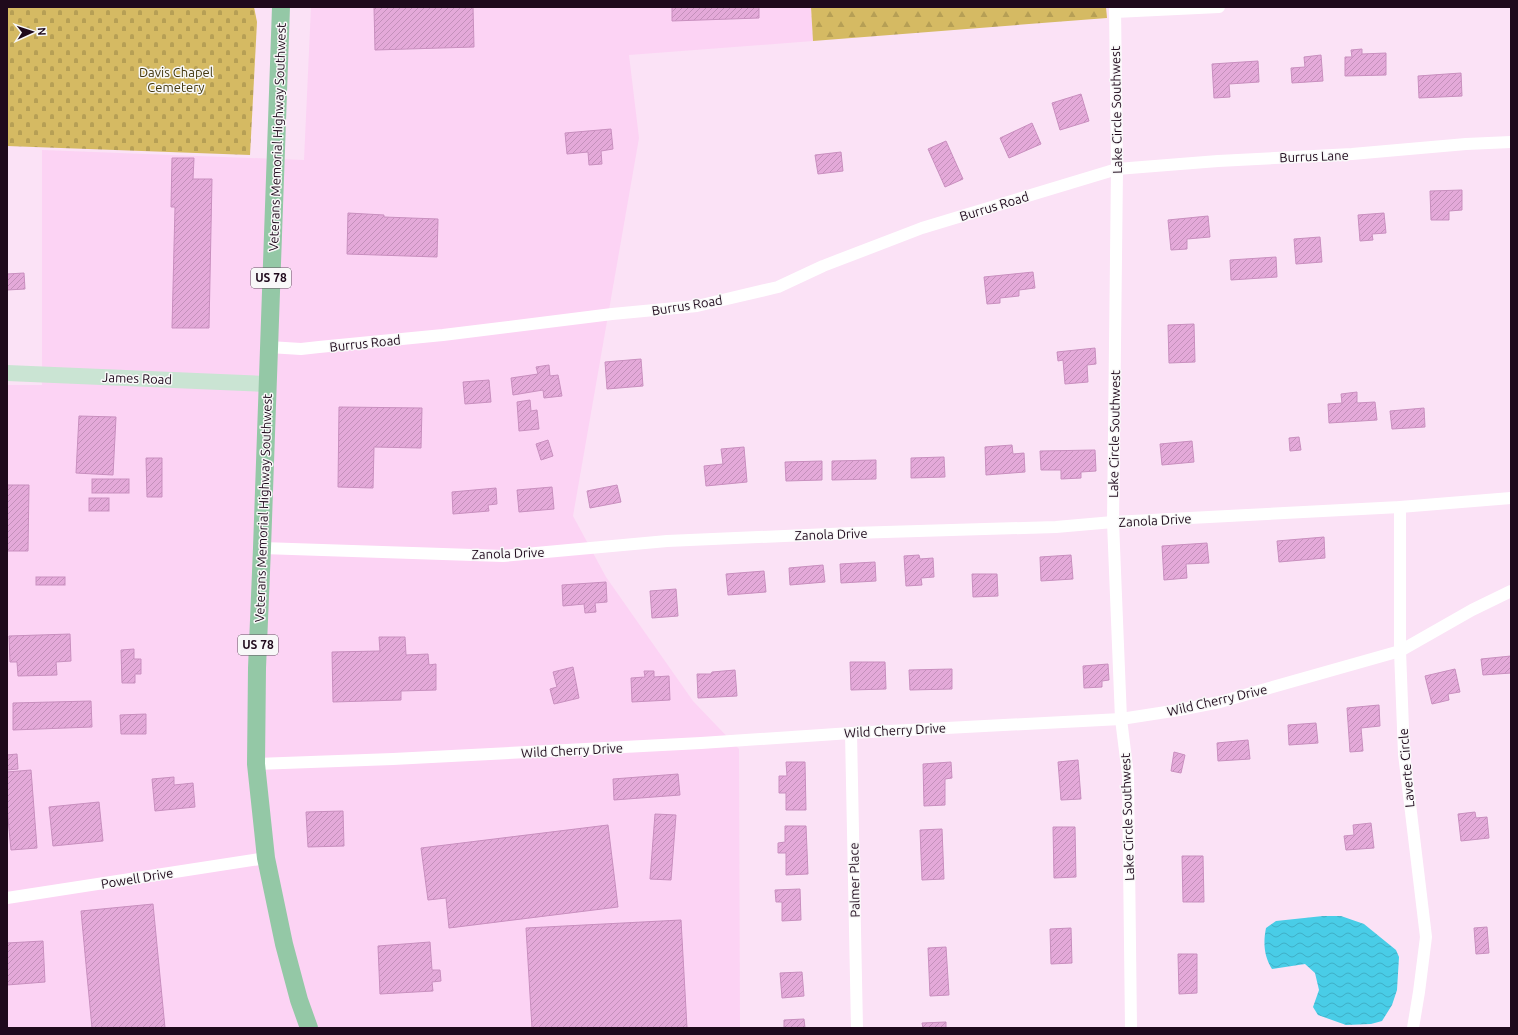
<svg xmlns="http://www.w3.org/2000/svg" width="1518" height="1035" font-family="Ubuntu,sans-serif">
<defs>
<pattern id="forest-firs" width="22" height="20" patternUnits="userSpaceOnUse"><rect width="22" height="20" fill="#d5ba63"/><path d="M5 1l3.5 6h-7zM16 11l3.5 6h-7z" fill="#b69f55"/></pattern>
<pattern id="cemetery-stones" width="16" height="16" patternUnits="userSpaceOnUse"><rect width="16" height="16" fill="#d5ba63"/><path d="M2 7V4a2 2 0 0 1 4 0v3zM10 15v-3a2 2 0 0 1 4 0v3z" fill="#b69f55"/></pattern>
<pattern id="water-waves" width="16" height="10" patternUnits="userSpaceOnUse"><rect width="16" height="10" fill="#49cde7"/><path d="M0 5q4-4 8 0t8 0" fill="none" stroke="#3fafc6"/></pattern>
<pattern id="building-hatch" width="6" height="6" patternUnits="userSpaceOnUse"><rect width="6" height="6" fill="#e4a9d9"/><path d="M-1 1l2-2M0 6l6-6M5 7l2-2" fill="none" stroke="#c390ba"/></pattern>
</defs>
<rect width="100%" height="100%" fill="#fbe2f6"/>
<path fill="#fcd3f4" d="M311,7H811L813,41L629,55L639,138L573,516L606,577L693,701L739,749L740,1028H7V385H42V150L304,160Z"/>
<path fill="url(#forest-firs)" d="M811,7H1106L1107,18L813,41Z"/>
<path fill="url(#cemetery-stones)" d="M7,7H254L257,22L250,155L7,146Z"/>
<path fill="url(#water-waves)" d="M1323,916H1341L1364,924L1396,950L1399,957L1397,990L1392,1005L1382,1021L1371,1024L1346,1025L1318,1015L1313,1007L1319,990L1315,973L1305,964L1272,969C1264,956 1263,943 1266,928L1276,921Z"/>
<g fill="url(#building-hatch)" stroke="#c98fbf">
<path d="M374,7H473L474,47L375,50Z"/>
<path d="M672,7H759V18L672,21Z"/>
<path d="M1362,49V54L1386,53V75L1345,76V57H1352L1351,50Z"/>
<path d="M1321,55L1323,81L1292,83L1291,68L1305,67L1304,57Z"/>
<path d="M1258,61L1259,82L1229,84L1230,97L1214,98L1212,64Z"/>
<path d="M1461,73L1462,96L1419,98L1418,76Z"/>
<path d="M1081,94L1089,121L1060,130L1052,103Z"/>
<path d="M1032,123L1041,144L1009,158L1000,138Z"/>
<path d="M611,129L613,149L601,151L602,164L589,165L588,152L567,154L565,133Z"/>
<path d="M946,141L963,179L945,187L928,149Z"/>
<path d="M841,152L843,171L818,174L815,155Z"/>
<path d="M172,158H194L193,179H212L209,328H172L175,207H171Z"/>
<path d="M1462,190V210L1449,211V220H1431L1430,191Z"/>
<path d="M348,213L384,215V217L438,219L437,257L347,254Z"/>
<path d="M1384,213L1386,233L1372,234L1373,240L1360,241L1358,215Z"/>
<path d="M1208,216L1210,237L1187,239V249L1171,250L1168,220Z"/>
<path d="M1320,237L1322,262L1296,264L1294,239Z"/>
<path d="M1276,257L1277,277L1231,280L1230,260Z"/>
<path d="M1033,272L1035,288L1019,290V296L1000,298V303L987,304L984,277Z"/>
<path d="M24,273L25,289L7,290V274Z"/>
<path d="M1194,324L1195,362L1169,363L1168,325Z"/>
<path d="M1095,348L1096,364L1087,365L1088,382L1065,384L1063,360L1058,361L1057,352Z"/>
<path d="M641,359L643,386L607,389L605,362Z"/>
<path d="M549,365L550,376L558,375L562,396L544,398L543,390L513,395L511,378L538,374L536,367Z"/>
<path d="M489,380L491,402L465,404L463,382Z"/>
<path d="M1357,392V403L1375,402L1377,420L1329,423L1328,404L1342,403L1341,394Z"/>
<path d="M530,400L531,411L537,410L539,429L519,431L517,402Z"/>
<path d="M339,407L422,408L421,448L374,447L373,488L338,487Z"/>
<path d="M1424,408L1425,427L1392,429L1390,411Z"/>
<path d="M79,416L116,417L113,475L76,473Z"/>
<path d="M1299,437L1301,450L1290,451L1289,438Z"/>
<path d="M548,440L553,456L541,460L536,444Z"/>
<path d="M1192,441L1194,462L1162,465L1160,444Z"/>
<path d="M1012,445L1013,454L1024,453L1025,472L986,475L985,447Z"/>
<path d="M744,447L747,482L706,486L704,466L723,464L721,449Z"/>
<path d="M1095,450L1096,471L1081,472V478L1061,479V470H1041L1040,451Z"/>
<path d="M944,457L945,477L911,478V458Z"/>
<path d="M146,458H162V497H147Z"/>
<path d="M876,460V479L832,480V461Z"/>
<path d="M822,461V480L786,481L785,462Z"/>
<rect x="92" y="479" width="37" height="14"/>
<path d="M7,485H29L28,551H7Z"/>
<path d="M617,485L621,502L590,508L587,491Z"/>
<path d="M552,487L554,509L519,512L517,490Z"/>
<path d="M496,488L497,504L488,505L489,511L453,514L452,492Z"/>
<rect x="89" y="498" width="20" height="13"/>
<path d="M1324,537L1325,558L1279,562L1277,541Z"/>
<path d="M1207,543L1209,563L1186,564L1187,578L1164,580L1162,546Z"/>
<path d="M919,555L920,559L933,558L934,577L921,578L922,585L906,586L904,556Z"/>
<path d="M1071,555L1073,579L1041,581L1040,557Z"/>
<path d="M875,562L876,581L841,583L840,564Z"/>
<path d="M823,565L825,582L790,585L789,568Z"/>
<path d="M764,571L766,592L728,595L726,574Z"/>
<path d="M972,574H997L998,596L973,597Z"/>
<rect x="36" y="577" width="29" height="8"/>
<path d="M606,582L607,602L595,603L596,612L585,613L584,604L563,606L562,585Z"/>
<path d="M676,589L678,616L652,618L650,591Z"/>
<path d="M70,634L71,661L56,662L57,675L18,676L17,662H10L9,636Z"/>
<path d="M379,637H405L406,655L428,654L429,665L436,664V690L401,691V700L333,702L332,652L380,651Z"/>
<path d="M134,649V659H141V674H135V683H122L121,650Z"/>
<path d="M1511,656V673L1483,675L1481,659Z"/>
<path d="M850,662H885L886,689L851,690Z"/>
<path d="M1108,664L1109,680L1102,681V687L1084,688L1083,666Z"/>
<path d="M573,667L579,698L554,704L550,689L557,687L553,672Z"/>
<path d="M952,669V689L910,690L909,670Z"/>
<path d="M1455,669L1460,692L1448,694L1449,700L1432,704L1425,676Z"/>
<path d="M735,670L737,696L698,698L697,674H711L712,672Z"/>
<path d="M644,671H654V677L669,676L670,700L632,702L631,678L645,677Z"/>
<path d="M91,701L92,727L13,730V703Z"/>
<path d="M1379,705L1380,726L1361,728L1363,751L1350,752L1347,708Z"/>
<path d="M146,714V734H121L120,715Z"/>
<path d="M1316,723L1318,743L1289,745L1288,725Z"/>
<path d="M1248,740L1250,759L1218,761L1217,743Z"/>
<path d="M1174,752L1185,755L1181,773L1171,771Z"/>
<path d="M17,754L18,769L7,770V755Z"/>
<path d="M1078,760L1081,799L1061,800L1058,762Z"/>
<path d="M786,762H805L806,810H786V793H779V776H787Z"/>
<path d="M951,762L952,778L945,779V805L924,806L923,764Z"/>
<path d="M31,770L37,848L11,850L7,808V772Z"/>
<path d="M678,774L680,795L614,800L613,779Z"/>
<path d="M174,777V785L193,783L195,807L155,811L152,779Z"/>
<path d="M99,802L103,841L53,846L49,807Z"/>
<path d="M343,811L344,846L308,847L306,812Z"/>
<path d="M1475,812L1476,818L1487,817L1489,838L1461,841L1458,814Z"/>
<path d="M655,814L676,815L671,880L650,879Z"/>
<path d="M1371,823L1374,848L1346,850L1344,836L1354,835L1353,825Z"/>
<path d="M608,825L618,907L449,928L446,898L428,900L421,848Z"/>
<path d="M785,826H806L808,874L786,875V853H778V843L785,842Z"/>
<path d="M1053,827H1075L1076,877L1054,878Z"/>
<path d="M942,829L944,879L922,880L920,830Z"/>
<path d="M1182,856H1203L1204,902H1183Z"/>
<path d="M800,889L801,920L782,921V902H776L775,890Z"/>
<path d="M153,904L165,1028H92L81,911Z"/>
<path d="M681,920L687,1028H532L526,928Z"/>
<path d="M1487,927L1489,953L1476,954L1474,928Z"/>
<path d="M1071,928L1072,963L1051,964L1050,929Z"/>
<path d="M43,941L45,982L7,985V943Z"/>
<path d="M430,942L432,970H440L441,981L432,982L433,991L380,994L378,946Z"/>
<path d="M946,947L949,995L930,996L928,948Z"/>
<path d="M1178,954H1197V993L1179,994Z"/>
<path d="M802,972L804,996L782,998L780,973Z"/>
<path d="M804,1019L805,1028H784V1020Z"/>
<path d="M946,1022V1028H923L922,1023Z"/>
</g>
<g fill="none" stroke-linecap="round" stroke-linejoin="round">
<g stroke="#fff" stroke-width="12">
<path d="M1115,7L1117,169L1113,522L1121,719L1128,775L1131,1028"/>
<path d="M1115,12L1219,7"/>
<path d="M269,347L301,349L319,347L443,335L612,314L697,306L778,287L823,266L922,228L1117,169L1218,161L1352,154L1466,144L1511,142"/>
<path d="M1400,507V651L1404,754L1426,937L1419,992L1413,1028"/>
<path d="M262,548L503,556L667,541L852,533L1056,527L1113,522L1400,507L1511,498"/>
<path d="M851,733L857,1028"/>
<path d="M256,764L393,759L701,743L851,733L1121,719L1179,710L1220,702L1400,651L1472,610L1511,591"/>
<path d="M7,898L266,858"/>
</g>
<path stroke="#cae4d3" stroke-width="16" d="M7,373L268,384"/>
<path stroke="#94c8a6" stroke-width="18" d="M281,7L262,548L257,668L256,764L266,858L284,944L299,1000L309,1028"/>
</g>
<g text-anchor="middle" stroke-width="3" stroke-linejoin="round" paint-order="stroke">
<g fill="#f8f8f8" stroke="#60515e" stroke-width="1">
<rect x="251" y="268" width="40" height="20" rx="3"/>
<rect x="238" y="635" width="40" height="20" rx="3"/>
</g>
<g font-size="12" font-weight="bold" fill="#1f0a1c">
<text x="271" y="282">US 78</text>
<text x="258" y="649">US 78</text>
</g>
<g font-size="13" fill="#42370e" stroke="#f8f8f8">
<text x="176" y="77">Davis Chapel<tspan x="176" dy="15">Cemetery</tspan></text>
</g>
<g font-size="13" fill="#1f0a1c" stroke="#f8f8f8">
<text transform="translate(1116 110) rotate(-91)" y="5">Lake Circle Southwest</text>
<text transform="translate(277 137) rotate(-88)" y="5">Veterans Memorial Highway Southwest</text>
<text transform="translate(1314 156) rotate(-2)" y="5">Burrus Lane</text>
<text transform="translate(994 206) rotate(-17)" y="5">Burrus Road</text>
<text transform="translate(687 305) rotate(-9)" y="5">Burrus Road</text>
<text transform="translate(365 343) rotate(-6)" y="5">Burrus Road</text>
<text transform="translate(137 378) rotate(2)" y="5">James Road</text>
<text transform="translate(1114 434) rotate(-89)" y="5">Lake Circle Southwest</text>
<text transform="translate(263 508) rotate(-88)" y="5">Veterans Memorial Highway Southwest</text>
<text transform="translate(1155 520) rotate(-3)" y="5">Zanola Drive</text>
<text transform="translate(831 534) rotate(-2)" y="5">Zanola Drive</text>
<text transform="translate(508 553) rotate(-2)" y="5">Zanola Drive</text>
<text transform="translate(1217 700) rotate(-13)" y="5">Wild Cherry Drive</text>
<text transform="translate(895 730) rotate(-3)" y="5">Wild Cherry Drive</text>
<text transform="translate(572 750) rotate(-3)" y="5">Wild Cherry Drive</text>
<text transform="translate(1406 768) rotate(-95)" y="5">Laverte Circle</text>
<text transform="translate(1127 817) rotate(-92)" y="5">Lake Circle Southwest</text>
<text transform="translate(137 878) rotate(-9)" y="5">Powell Drive</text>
<text transform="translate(854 880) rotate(-91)" y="5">Palmer Place</text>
</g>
</g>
<rect width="1518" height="1035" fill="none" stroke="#1f0a1c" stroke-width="16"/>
<g transform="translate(32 32) rotate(87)" stroke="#f8f8f8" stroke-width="3" paint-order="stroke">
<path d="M0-3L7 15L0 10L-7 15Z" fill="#1f0a1c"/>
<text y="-6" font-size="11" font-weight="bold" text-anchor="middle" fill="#1f0a1c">N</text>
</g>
</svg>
